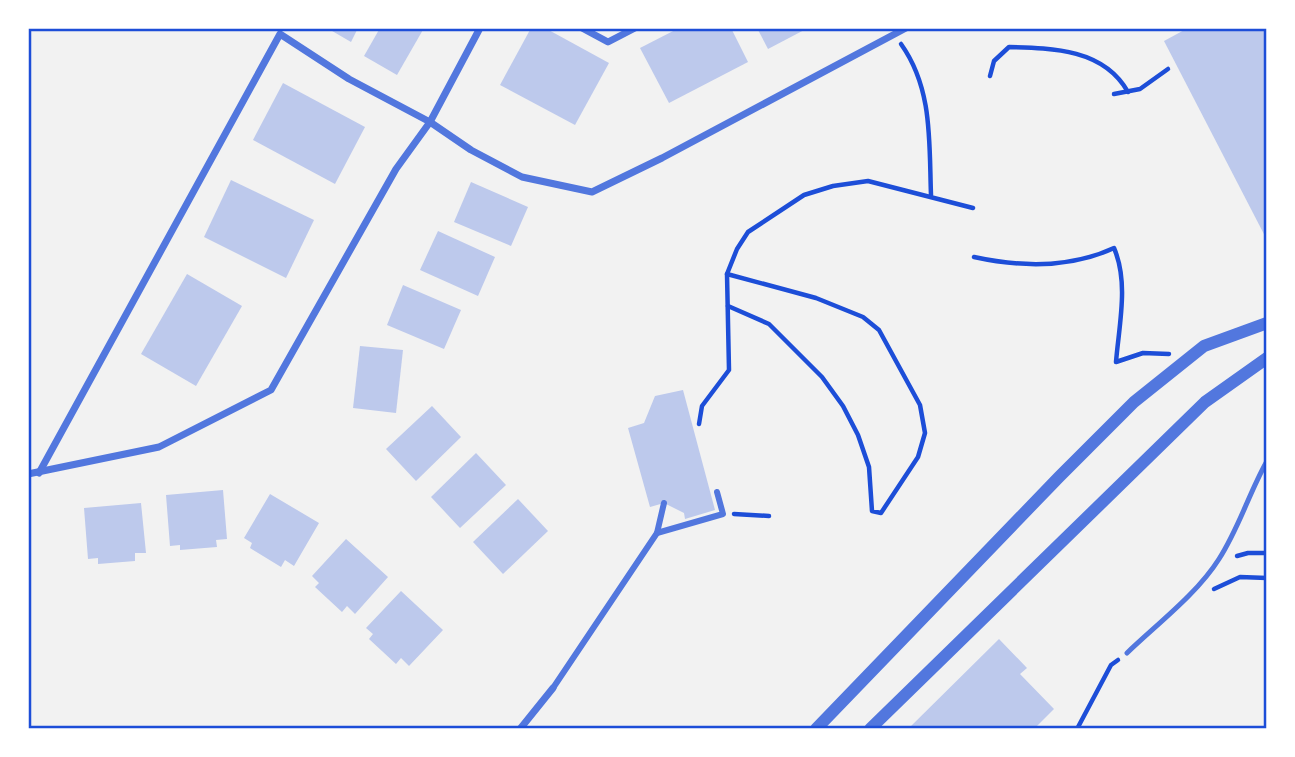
<svg xmlns="http://www.w3.org/2000/svg" width="1295" height="757" font-family="Karla,sans-serif">
<rect width="100%" height="100%" fill="#f2f2f2"/>
<g fill="#bdc9ec">
<path d="M327,28H358L351,42Z"/>
<path d="M380,28H424L397,75L364,56Z"/>
<path d="M531,28H545L609,63L575,125L500,85Z"/>
<path d="M679,28H731L748,62L669,103L640,48Z"/>
<path d="M757,28H808L768,49Z"/>
<path d="M1188,28H1267V240L1164,41Z"/>
<path d="M283,83L365,127L335,184L253,140Z"/>
<path d="M231,180L314,220L286,278L204,237Z"/>
<path d="M471,182L528,207L511,246L454,222Z"/>
<path d="M438,231L495,257L478,296L420,270Z"/>
<path d="M187,274L242,306L196,386L141,354Z"/>
<path d="M403,285L461,310L444,349L387,325Z"/>
<path d="M360,346L403,350L396,413L353,408Z"/>
<path d="M683,390L715,510L685,519L684,513L664,503L650,507L628,428L644,423L655,396Z"/>
<path d="M432,406L461,437L416,481L386,449Z"/>
<path d="M476,453L506,485L460,528L431,497Z"/>
<path d="M223,490L227,539L216,540L217,547L180,550V545L170,546L166,495Z"/>
<path d="M270,494L319,523L294,566L285,560L281,567L250,548L252,543L244,538Z"/>
<path d="M518,499L548,531L503,574L473,542Z"/>
<path d="M141,503L146,553H135V561L98,564V558L88,559L84,508Z"/>
<path d="M346,539L388,577L355,614L347,606L342,612L315,587L319,583L312,576Z"/>
<path d="M401,591L443,630L409,666L401,658L396,664L369,639L373,634L366,628Z"/>
<path d="M999,639L1027,668L1020,674L1054,709L1034,729H908Z"/>
</g>
<g fill="none" stroke-linecap="round" stroke-linejoin="round">
<g stroke="#1d4ed8" stroke-width="4.5">
<path d="M901,44C933,89 929,142 931,195"/>
<path d="M990,76L994,61L1009,47C1053,48 1104,49 1128,92"/>
<path d="M1114,94L1140,89L1168,69"/>
<path d="M974,257C1020,267 1071,268 1114,248C1129,283 1119,325 1116,362L1143,353L1169,354"/>
<path d="M727,274L816,298L863,317L879,330L920,405L925,433L918,457L881,513L872,511L869,467L858,435L843,406L822,377L769,324L728,306"/>
<path d="M699,424L702,406L729,370L727,274L737,249L748,232L804,195L833,186L868,181L973,208"/>
<path d="M734,514L769,516"/>
<path d="M1237,556L1248,553H1267"/>
<path d="M1214,589L1240,577L1267,578"/>
<path d="M1077,729L1111,665L1118,660"/>
</g>
<path stroke="#5277de" stroke-width="5" d="M1127,653C1156,625 1197,594 1219,559C1239,528 1249,493 1267,461"/>
<g stroke="#5277de" stroke-width="6">
<path d="M657,533L664,503"/>
<path d="M553,688L657,533L723,514L717,492"/>
</g>
<g stroke="#5277de" stroke-width="7">
<path d="M582,28L608,42L635,28"/>
<path d="M39,473L280,34L349,79L430,122L471,150L522,177L592,192L662,158L906,28"/>
<path d="M28,474L159,447L271,390L396,169L430,122L480,28"/>
<path d="M520,729L553,688"/>
</g>
<g stroke="#5277de" stroke-width="12">
<path d="M816,729L1059,477L1134,402L1204,346L1267,323"/>
<path d="M870,729L1205,402L1267,358"/>
</g>
</g>
<rect width="1295" height="757" fill="none" stroke="#ffffff" stroke-width="60"/>
<rect x="30" y="30" width="1235" height="697" fill="none" stroke="#1d4ed8" stroke-width="2.5"/>
</svg>
